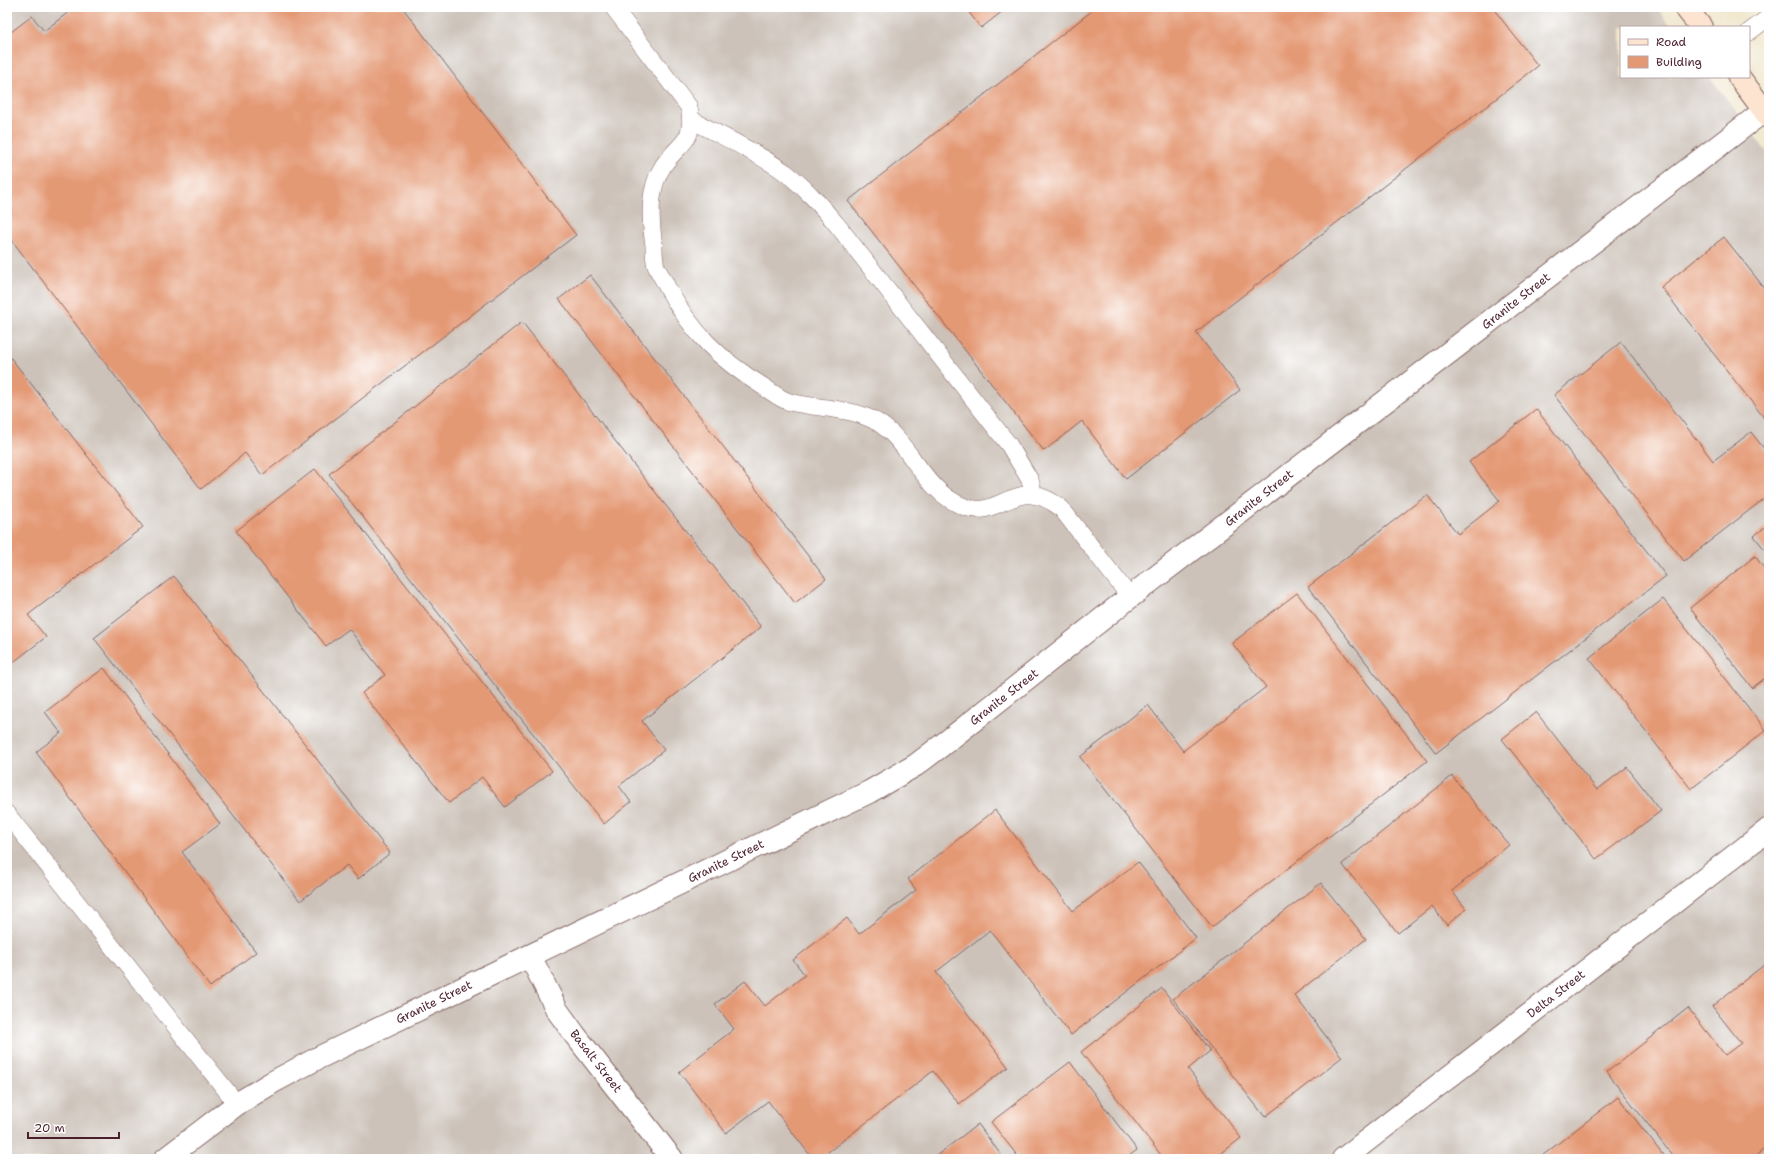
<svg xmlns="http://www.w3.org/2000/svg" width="1776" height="1166" font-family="'Shantell Sans',sans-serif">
<rect width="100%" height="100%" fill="#fff"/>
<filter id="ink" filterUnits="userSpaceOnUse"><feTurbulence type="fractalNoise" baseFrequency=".025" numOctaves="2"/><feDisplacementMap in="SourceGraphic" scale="8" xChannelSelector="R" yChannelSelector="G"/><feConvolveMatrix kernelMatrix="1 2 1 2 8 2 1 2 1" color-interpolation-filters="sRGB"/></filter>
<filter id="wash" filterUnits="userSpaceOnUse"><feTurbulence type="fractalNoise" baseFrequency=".012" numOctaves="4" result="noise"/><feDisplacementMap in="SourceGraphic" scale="16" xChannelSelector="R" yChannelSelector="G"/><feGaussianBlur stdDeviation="0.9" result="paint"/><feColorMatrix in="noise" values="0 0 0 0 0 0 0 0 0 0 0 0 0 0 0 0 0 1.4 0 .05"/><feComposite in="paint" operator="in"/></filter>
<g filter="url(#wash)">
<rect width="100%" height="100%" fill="#f0e6cb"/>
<path fill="#ccc2b9" d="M7,7H1656L1672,27H1621V77H1710L1769,155V1159H7Z"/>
<g id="blocks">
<g fill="#e49975">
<path d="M75,7H402L576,235L262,475L245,453L201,489L7,234V35L32,16L44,31Z"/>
<path d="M965,7H1008L981,28Z"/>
<path d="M1097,7H1492L1538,66L1196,332L1240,390L1126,479L1082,421L1044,451L848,201Z"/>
<path d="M1724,237L1769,294V424L1661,287Z"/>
<path d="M590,275L826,579L795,603L559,299Z"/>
<path d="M522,322L761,627L642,721L664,750L619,786L631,802L604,824L329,474Z"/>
<path d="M1621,342L1713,461L1751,432L1769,455V495L1684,561L1554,395Z"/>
<path d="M7,353L143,527L28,615L46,637L7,667Z"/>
<path d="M1536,409L1666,576L1436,753L1308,587L1427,495L1458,534L1500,501L1469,462Z"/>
<path d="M315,469L552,771L505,807L482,777L449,803L362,693L385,675L349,629L326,646L236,531Z"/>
<path d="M1769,524V555L1754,536Z"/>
<path d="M1755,556L1769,575V675L1752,688L1690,608Z"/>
<path d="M174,576L390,853L358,879L347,865L300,901L94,638Z"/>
<path d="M1297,593L1427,761L1212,927L1080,757L1148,705L1183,751L1266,687L1232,643Z"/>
<path d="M1663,599L1766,730L1691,789L1589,658Z"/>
<path d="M104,668L220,824L182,852L256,952L210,987L36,752L61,733L45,712Z"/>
<path d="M1536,712L1597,790L1627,767L1661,811L1596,859L1502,739Z"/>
<path d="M1452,776L1509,845L1452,891L1466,909L1447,925L1432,906L1398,933L1342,864Z"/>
<path d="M995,810L1073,911L1138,862L1196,938L1071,1035L990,930L936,972L1008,1067L959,1104L933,1071L819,1159H813L768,1101L726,1133L679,1072L734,1029L715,1004L745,981L765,1006L805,975L793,960L847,918L859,934L916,890L908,879Z"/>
<path d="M1321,883L1366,939L1294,995L1342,1057L1265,1117L1173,999Z"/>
<path d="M1769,961V1145L1752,1159H1675L1607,1072L1688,1008L1725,1055L1741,1043L1712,1006Z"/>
<path d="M1162,988L1210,1051L1188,1069L1241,1138L1214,1159H1164L1081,1052Z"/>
<path d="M1070,1062L1137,1150L1125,1159H1020L991,1122Z"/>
<path d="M1618,1097L1666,1159H1538Z"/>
<path d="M978,1124L1004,1159H932Z"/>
</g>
</g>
</g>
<g filter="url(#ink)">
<use href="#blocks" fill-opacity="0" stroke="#846563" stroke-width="1"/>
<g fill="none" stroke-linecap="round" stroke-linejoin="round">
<g stroke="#846563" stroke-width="18">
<g id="lane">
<path d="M613,7L689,107C696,143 680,141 663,166C648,189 650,219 654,246C654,252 654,260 656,266C659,273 664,280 667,287C692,333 720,360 764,387C772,392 781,400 790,402C819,409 850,407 877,422C911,442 923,492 965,507C1001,520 1015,473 1061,508L1130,597"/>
<path d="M1749,32L1769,17"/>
<path d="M692,120C723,137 757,152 786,173C806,188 822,207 838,226L1009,445L1030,480L1034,495"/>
<path d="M7,814L237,1104"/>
</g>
</g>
<g stroke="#846563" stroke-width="24">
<g id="street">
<path d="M530,956L557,1010L575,1035L672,1159"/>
<path d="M165,1159L237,1104L273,1082L318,1058L869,792L916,765L950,739L1130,597L1764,111"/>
<path d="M1343,1159L1769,829"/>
</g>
</g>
<g stroke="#846563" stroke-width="24">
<g id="secondary">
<path d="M1685,7L1701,27"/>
<path d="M1739,77L1769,117"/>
</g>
</g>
<use href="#lane" stroke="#fff" stroke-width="17"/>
<use href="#street" stroke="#fff" stroke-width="22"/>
<use href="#secondary" stroke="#fde4d0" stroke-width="22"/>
</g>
</g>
<g text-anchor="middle" stroke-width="3" stroke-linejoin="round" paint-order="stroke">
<g font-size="12" fill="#4a1f2b" stroke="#fff">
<text transform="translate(1516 301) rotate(-38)" y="4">Granite Street</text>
<text transform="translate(1259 498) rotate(-38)" y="4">Granite Street</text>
<text transform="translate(1004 697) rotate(-38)" y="4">Granite Street</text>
<text transform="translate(726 861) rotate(-26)" y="4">Granite Street</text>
<text transform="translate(1556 994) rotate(-38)" y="4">Delta Street</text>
<text transform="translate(434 1002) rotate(-26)" y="4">Granite Street</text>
<text transform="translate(596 1061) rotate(52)" y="4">Basalt Street</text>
</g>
</g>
<rect width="1776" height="1166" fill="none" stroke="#fff" stroke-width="24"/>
<rect x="1620" y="26" width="130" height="52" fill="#ffffff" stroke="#b7a5aa"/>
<rect x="1628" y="39" width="20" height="6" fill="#fde4d0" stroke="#b7a5aa"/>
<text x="1656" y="46" font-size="12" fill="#4a1f2b">Road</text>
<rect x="1628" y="56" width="20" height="12" fill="#e49975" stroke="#b7a5aa"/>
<text x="1656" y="66" font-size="12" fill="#4a1f2b">Building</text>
<path d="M28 1132v6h91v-6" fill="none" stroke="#4a1f2b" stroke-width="2"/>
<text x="34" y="1132" font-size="12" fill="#4a1f2b" stroke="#ffffff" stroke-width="3" paint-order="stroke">20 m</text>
</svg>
